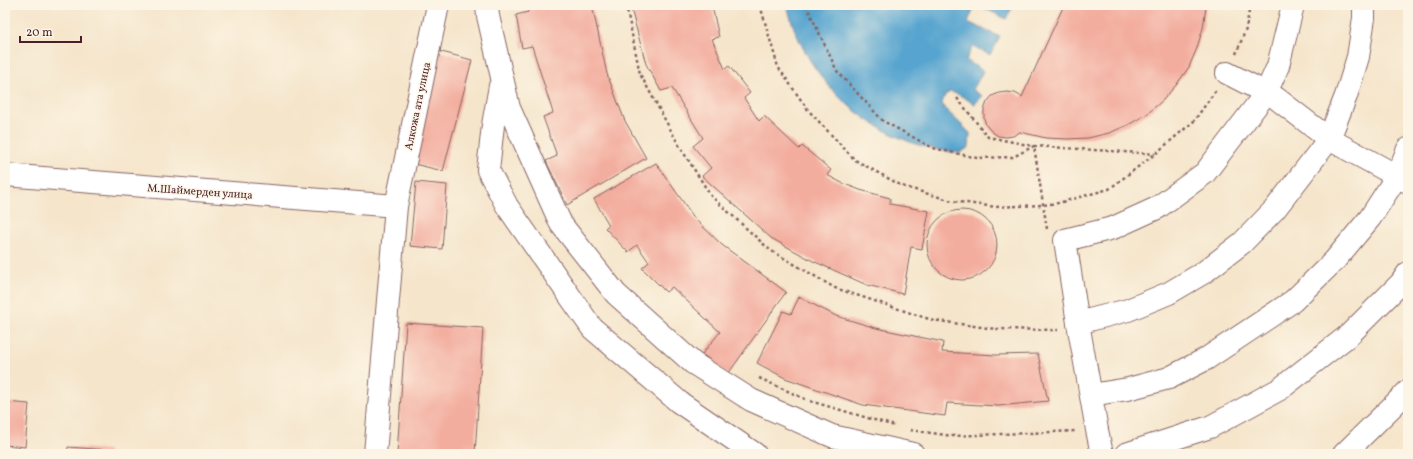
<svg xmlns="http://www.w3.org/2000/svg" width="1413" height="459" font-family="Vollkorn,serif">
<rect width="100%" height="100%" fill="#fcf5e5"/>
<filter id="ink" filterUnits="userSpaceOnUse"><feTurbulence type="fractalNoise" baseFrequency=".025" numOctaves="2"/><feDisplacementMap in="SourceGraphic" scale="8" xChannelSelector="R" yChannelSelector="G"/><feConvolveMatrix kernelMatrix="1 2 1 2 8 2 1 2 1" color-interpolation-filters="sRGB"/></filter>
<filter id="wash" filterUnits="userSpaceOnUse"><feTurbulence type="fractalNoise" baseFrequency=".012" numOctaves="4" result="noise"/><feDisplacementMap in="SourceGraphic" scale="16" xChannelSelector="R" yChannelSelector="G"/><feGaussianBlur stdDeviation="0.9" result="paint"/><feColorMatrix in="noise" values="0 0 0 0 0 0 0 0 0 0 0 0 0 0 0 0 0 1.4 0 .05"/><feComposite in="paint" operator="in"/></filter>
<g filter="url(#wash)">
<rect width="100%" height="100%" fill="#f5e5cb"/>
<g fill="#56a4cf" stroke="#50627d">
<path d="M787,5H975L968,22L1000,37L990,55L973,46L966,60L983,71L973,90L982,96L975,104L958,94L950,92L945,95L942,103L944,108L970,133L969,147L960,153C943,151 926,148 910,142C849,119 802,68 787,5Z"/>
<path d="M978,5H1006L1012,8L1006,19Z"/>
</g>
<g id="blocks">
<g fill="#f3ad9f">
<path d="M527,5H592L607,74L625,121L646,158L567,205L546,161L557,156L543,117L553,113L532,46L522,48L516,15L528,12Z"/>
<path d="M630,5L712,6L719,37L712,39L725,69L729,66L750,93L744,98L759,121L764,116L799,149L802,146L831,170L827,175L842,183L860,190L890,198V204L929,211L922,249L911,247L903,294L867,285L813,261L771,238L702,176L711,168L693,146L703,138L672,88L661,91L646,64Z"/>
<path d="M1064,5H1206V7L1203,28L1197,48L1189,67L1177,84L1163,100L1147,114L1128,125L1109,133L1088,138L1067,139L1046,138L1020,132L1013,136L1006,137L998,136L991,131L986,125L984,118V110L987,102L992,96L999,93L1007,92L1015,93L1022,97Z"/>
<path d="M438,51L472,60L443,171L410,163Z"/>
<path d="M656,163L695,219L722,245L786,292L728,374L702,354L720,332L672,287L666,292L642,268L649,262L637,245L628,252L605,228L609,225L594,199Z"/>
<path d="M416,182L447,185L442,249L410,246Z"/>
<circle cx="962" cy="245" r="35"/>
<path d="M799,297L836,316L876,328L943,342L942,352L996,355L1038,354L1048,401L998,406L947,403L945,416L863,405L785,378L757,363L783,311L791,314Z"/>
<path d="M406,323L483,328L475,454H397Z"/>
<path d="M5,402L29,404L25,447L5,445Z"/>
<path d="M68,447L108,450V454H67Z"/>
</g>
</g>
</g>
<g filter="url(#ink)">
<use href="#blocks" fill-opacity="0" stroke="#866463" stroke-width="1"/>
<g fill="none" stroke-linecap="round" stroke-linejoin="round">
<g stroke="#866463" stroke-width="24">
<g id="minor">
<path d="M487,5L488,16L509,108L561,224L616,294L693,363L751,400L832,436L913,454"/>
<path d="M1227,73L1276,98L1329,139L1408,182"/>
<path d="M500,86L493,125L488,170L507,206L592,328L679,402L755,454"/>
<path d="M5,175L396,206"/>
<path d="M1078,323L1128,310L1169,293L1203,273L1242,243L1275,209L1329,139L1346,96L1358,57L1364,18V5"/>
<path d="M1091,395L1128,389L1169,378L1206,359L1293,301L1335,260L1370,218L1397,176L1408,149"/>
<path d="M375,454L396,206L438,5"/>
<path d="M1102,454L1097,430L1078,323L1065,240L1113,228L1157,208L1205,173L1266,93L1278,66L1293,5"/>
<path d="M1126,454L1210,427L1280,389L1349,335L1401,283L1408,273"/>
<path d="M1344,454L1408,391"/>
</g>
</g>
<g stroke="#866463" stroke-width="2.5" stroke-dasharray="3 3" stroke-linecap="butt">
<path d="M626,5L640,74L680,147L711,196L770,250L835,288L932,320L995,329L1058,330"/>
<path d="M760,5L778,67L808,110L855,160L902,186L952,201L996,207L1043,205L1058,203L1109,189L1155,154L1194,121L1216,90"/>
<path d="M806,5L837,71L883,121L933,148L977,158L1013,157L1034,146"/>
<path d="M1236,54L1246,29L1250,5"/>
<path d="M957,98L988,137L1033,146"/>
<path d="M1047,229L1034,146L1155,154"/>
<path d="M759,378L805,399"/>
<path d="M810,401L895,426"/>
<path d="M910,430L953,436L1076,431"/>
</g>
<use href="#minor" stroke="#fff" stroke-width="22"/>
</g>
</g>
<g text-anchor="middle" stroke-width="3" stroke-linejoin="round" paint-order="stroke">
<g font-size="11" fill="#4a1f2b" stroke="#fcf5e5">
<text transform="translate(417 106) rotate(-78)" y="4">Алкожа ата улица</text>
<text transform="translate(200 191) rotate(4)" y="4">М.Шаймерден улица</text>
</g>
</g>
<rect width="1413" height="459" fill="none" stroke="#fcf5e5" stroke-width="20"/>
<path d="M20 36v6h61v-6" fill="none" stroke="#4a1f2b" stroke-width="2"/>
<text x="26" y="36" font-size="12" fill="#4a1f2b" stroke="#fcf5e5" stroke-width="3" paint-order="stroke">20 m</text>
</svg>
